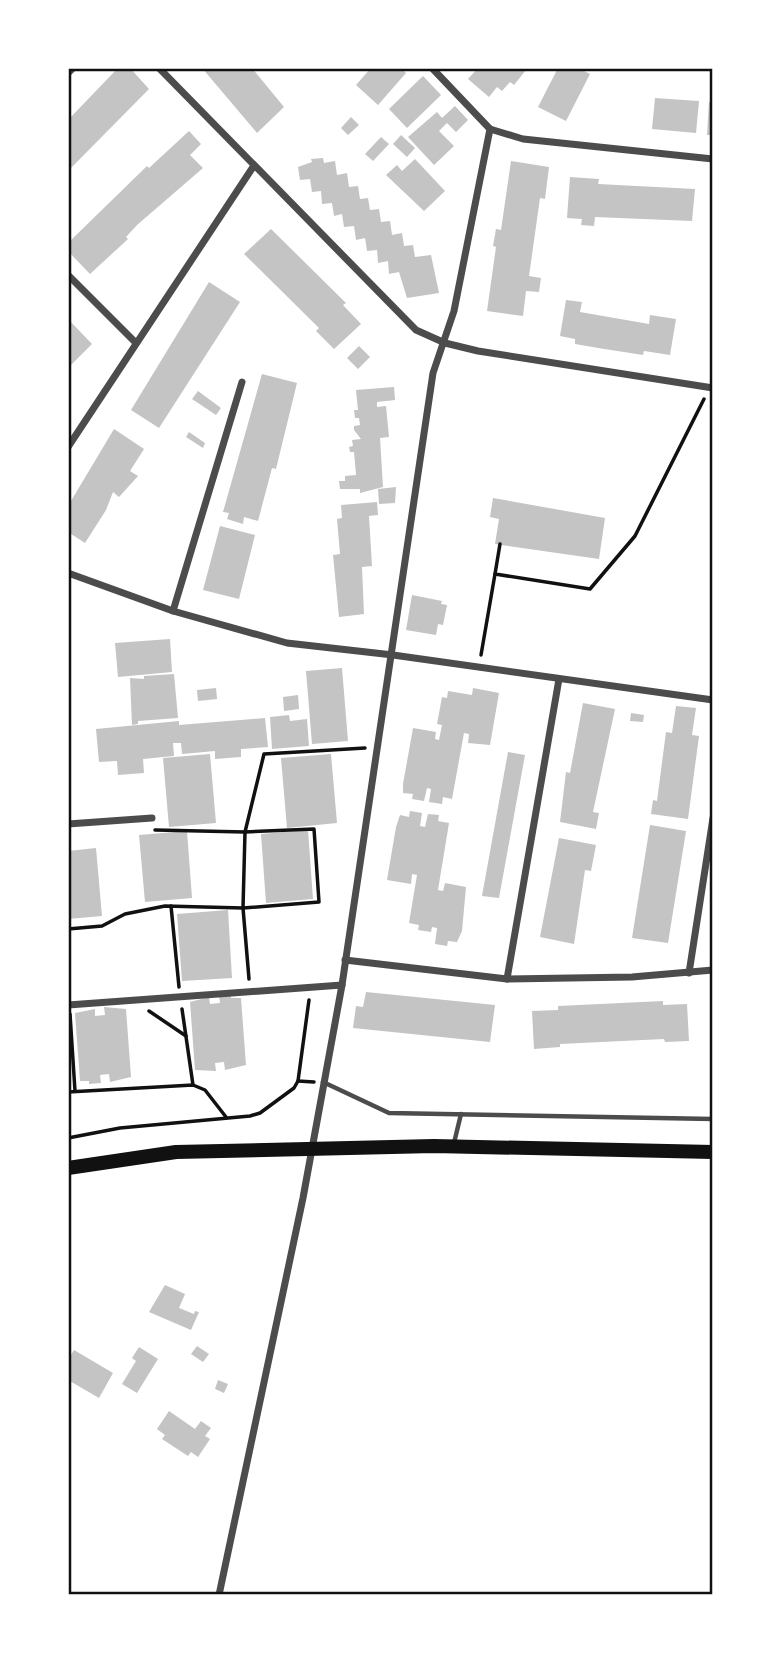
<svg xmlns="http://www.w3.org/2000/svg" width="781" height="1663" font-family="Roboto,sans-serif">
<rect width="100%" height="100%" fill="#fff"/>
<g fill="#c4c4c4">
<path d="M118,68H130L149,89L68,171V120Z"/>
<path d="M202,68H252L284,107L257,133Z"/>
<path d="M371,68H401L406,73L378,105L356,85Z"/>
<path d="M478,68H524L526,70L514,85L510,82L502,91L497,87L489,97L468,79Z"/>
<path d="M558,68H578L590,74L566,121L538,107Z"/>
<path d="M423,76L441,95L407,128L389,109Z"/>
<path d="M655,98L699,101L696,133L652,129Z"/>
<path d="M709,102H713V135H707Z"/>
<path d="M455,106L468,120L456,132L447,123L439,131L454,146L434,165L408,137L437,112L442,118Z"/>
<path d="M351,117L359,125L348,135L341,128Z"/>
<path d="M189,131L201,144L190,155L203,168L137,225L126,237L128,239L90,274L68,251V243L147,166L149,168Z"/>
<path d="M401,135L415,148L407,157L393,144Z"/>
<path d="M381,137L389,144L373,161L365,154Z"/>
<path d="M323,158L324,163L335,161L337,175L347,173L349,187L358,186L360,199L368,198L370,210L379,209L381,222L390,221L392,235L402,233L404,246L413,245L415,257L431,255L439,293L407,298L399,272L389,274L388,261L378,263L377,250L367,251L365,238L356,240L354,226L344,227L342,214L334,216L332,203L322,204L321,191L312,192L310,179L300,180L298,167L312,162L311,159Z"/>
<path d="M415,159L445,191L424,211L386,175L397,165L402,171Z"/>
<path d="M511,161L549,167L545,199L540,198L529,276L541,278L539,292L526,291L523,316L487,311L496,247L493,246L496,229L501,230Z"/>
<path d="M570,177L599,179L598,184L695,189L692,221L595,217L594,226L581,225L582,219L567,218Z"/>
<path d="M271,229L346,303L343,305L361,324L334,349L316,331L319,328L244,254Z"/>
<path d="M209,282L240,302L159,428L131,410Z"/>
<path d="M566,300L582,302L580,312L649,324L650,315L676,319L670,355L644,351L643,355L598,348L575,344V339L560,336Z"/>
<path d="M68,319L92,344L68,368Z"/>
<path d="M359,346L370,357L358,369L347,358Z"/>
<path d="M262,374L297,383L276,469L272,468L258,521L244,517L243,524L227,519L229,513L223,512Z"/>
<path d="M394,387L395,400L377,402V407L386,406L389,437L380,438L383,487L360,493V489H340L339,481H345V476L356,475L354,452H350L349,447L353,446L352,440L361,439L354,430V426L360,425L359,418H355L354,410H358L356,390Z"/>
<path d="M198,391L221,408L216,415L192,399Z"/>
<path d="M114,429L144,449L130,471L138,476L119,497L113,492L106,510L85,543L68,532V506Z"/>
<path d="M189,432L205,443L203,448L186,437Z"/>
<path d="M396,487L395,503L379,504L378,489Z"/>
<path d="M493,498L605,518L599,559L495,544L499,519L490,517Z"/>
<path d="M377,502L378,515L369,516L372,566L362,567L364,614L339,617L333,555L340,554L337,519L342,518L341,505Z"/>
<path d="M220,526L255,535L239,599L203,590Z"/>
<path d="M412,595L442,601L441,604L447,605L443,625L438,624L436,635L406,630Z"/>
<path d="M170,639L172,672L118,677L115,643Z"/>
<path d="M342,668L348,741L312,744L306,671Z"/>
<path d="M174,674L178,718L138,721V724L132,725L130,678L144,679V676Z"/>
<path d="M216,688L217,699L198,701L197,690Z"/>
<path d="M473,688L499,693L490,745L468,743L469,734L464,733L452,799L443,797L442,804L429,802L431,789L427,788L424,801L412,799L413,794L403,793V784L413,728L436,732L435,739L439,740L442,725L437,724L442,697L447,698L448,691L472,695Z"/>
<path d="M298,695L299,709L284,711L283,697Z"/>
<path d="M583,703L615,709L593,812L599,813L596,829L560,822L566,772L570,773Z"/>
<path d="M676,706L696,708L692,735L699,736L688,819L651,814L653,800L657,801L666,732L672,733Z"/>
<path d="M631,713L644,715L643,722L630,721Z"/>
<path d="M289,715L290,721L307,719L309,746L272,749L270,717Z"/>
<path d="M265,718L268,747L241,749V757L215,759V751L182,754L181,743H173L174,756L143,759L144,773L118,775L117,761L99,762L96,729L179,721V725Z"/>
<path d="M508,752L525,755L499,898L482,896Z"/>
<path d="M210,754L216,823L169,827L163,758Z"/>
<path d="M331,754L337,823L287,828L281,758Z"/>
<path d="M410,811L422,813L420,826L425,827L428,814L439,815L438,821L449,823L438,890L443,891L445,883L466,887L462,931L457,942L448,941L447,946L435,944L437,928L432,927L431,932L418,930L419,925L409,923L417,875L412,874L411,884L387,880L396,827L400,815L409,817Z"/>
<path d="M650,825L686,831L668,943L632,938Z"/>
<path d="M308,830L313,899L266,903L261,834Z"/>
<path d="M187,831L192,898L145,902L139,835Z"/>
<path d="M559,838L596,845L591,871L585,870L574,944L540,937Z"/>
<path d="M96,848L102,916L68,919V851Z"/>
<path d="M228,910L232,978L182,981L177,914Z"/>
<path d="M366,992L495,1005L490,1042L353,1028L356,1006L363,1007Z"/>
<path d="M231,995V998H241L246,1065L225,1070L224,1062L215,1063L216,1071L195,1070L190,1002L209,997L210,1004L220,1003L219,996Z"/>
<path d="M663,1001V1005L687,1004L689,1041L665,1042L664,1039L560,1044V1047L534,1049L532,1011L558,1010V1006Z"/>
<path d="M104,1007L126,1009L131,1077L110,1082L109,1074L100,1075L101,1083L89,1084V1081H80L75,1013L95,1009V1016L105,1015Z"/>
<path d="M165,1285L185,1294L179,1308L194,1314L195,1311L199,1312L191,1330L149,1312Z"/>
<path d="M197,1346L209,1354L203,1362L191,1354Z"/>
<path d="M139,1347L158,1359L137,1393L122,1384L136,1361L132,1358Z"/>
<path d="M74,1350L113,1373L99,1398L68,1380V1360Z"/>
<path d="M218,1380L228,1384L224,1393L215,1389Z"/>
<path d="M169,1411L195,1429L201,1421L211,1428L205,1436L210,1439L198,1457L191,1452L188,1456L162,1439L165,1435L157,1429Z"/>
</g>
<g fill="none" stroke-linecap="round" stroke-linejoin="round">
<g stroke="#111" stroke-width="3.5">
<path d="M500,544L495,574L590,589L635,536L704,399"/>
<path d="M481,655L495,574"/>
<path d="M171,906L179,987"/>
<path d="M68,929L102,926L125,914L165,906L243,908L319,902L314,829L245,832L155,830"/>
<path d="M249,979L243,908L245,832L264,754L365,748"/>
<path d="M182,1009L193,1085"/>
<path d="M149,1011L186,1036"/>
<path d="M70,1014L75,1091"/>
<path d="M298,1081L314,1082"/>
<path d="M68,1092L193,1085L205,1090L226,1117"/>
<path d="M68,1138L120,1128L250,1116L260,1113L294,1088L298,1081L309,1000"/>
</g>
<g stroke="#4c4c4c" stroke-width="4.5">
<path d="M323,1082L389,1113L713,1119"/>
<path d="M454,1143L461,1114"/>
</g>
<g stroke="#4c4c4c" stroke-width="7">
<path d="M159,68L416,330L445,343L478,351L713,388"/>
<path d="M432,68L490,129L523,139L713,159"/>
<path d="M68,73L73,68"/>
<path d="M68,275L136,343"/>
<path d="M68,447L253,167"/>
<path d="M68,573L173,611L287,643L393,655L713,700"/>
<path d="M173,611L242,382"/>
<path d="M68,824L152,818"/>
<path d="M345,960L507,979L632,977L713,970"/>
<path d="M689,973L713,818"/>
<path d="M507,979L559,679"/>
<path d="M68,1005L342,985"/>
<path d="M219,1595L303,1198L342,985L433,373L454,311L490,129"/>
</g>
<path stroke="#111" stroke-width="14" d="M68,1168L176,1152L434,1146L713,1152"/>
</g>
<rect width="781" height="1663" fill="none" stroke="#ffffff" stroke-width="140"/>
<rect x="70" y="70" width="641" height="1523" fill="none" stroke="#111" stroke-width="2.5"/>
</svg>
